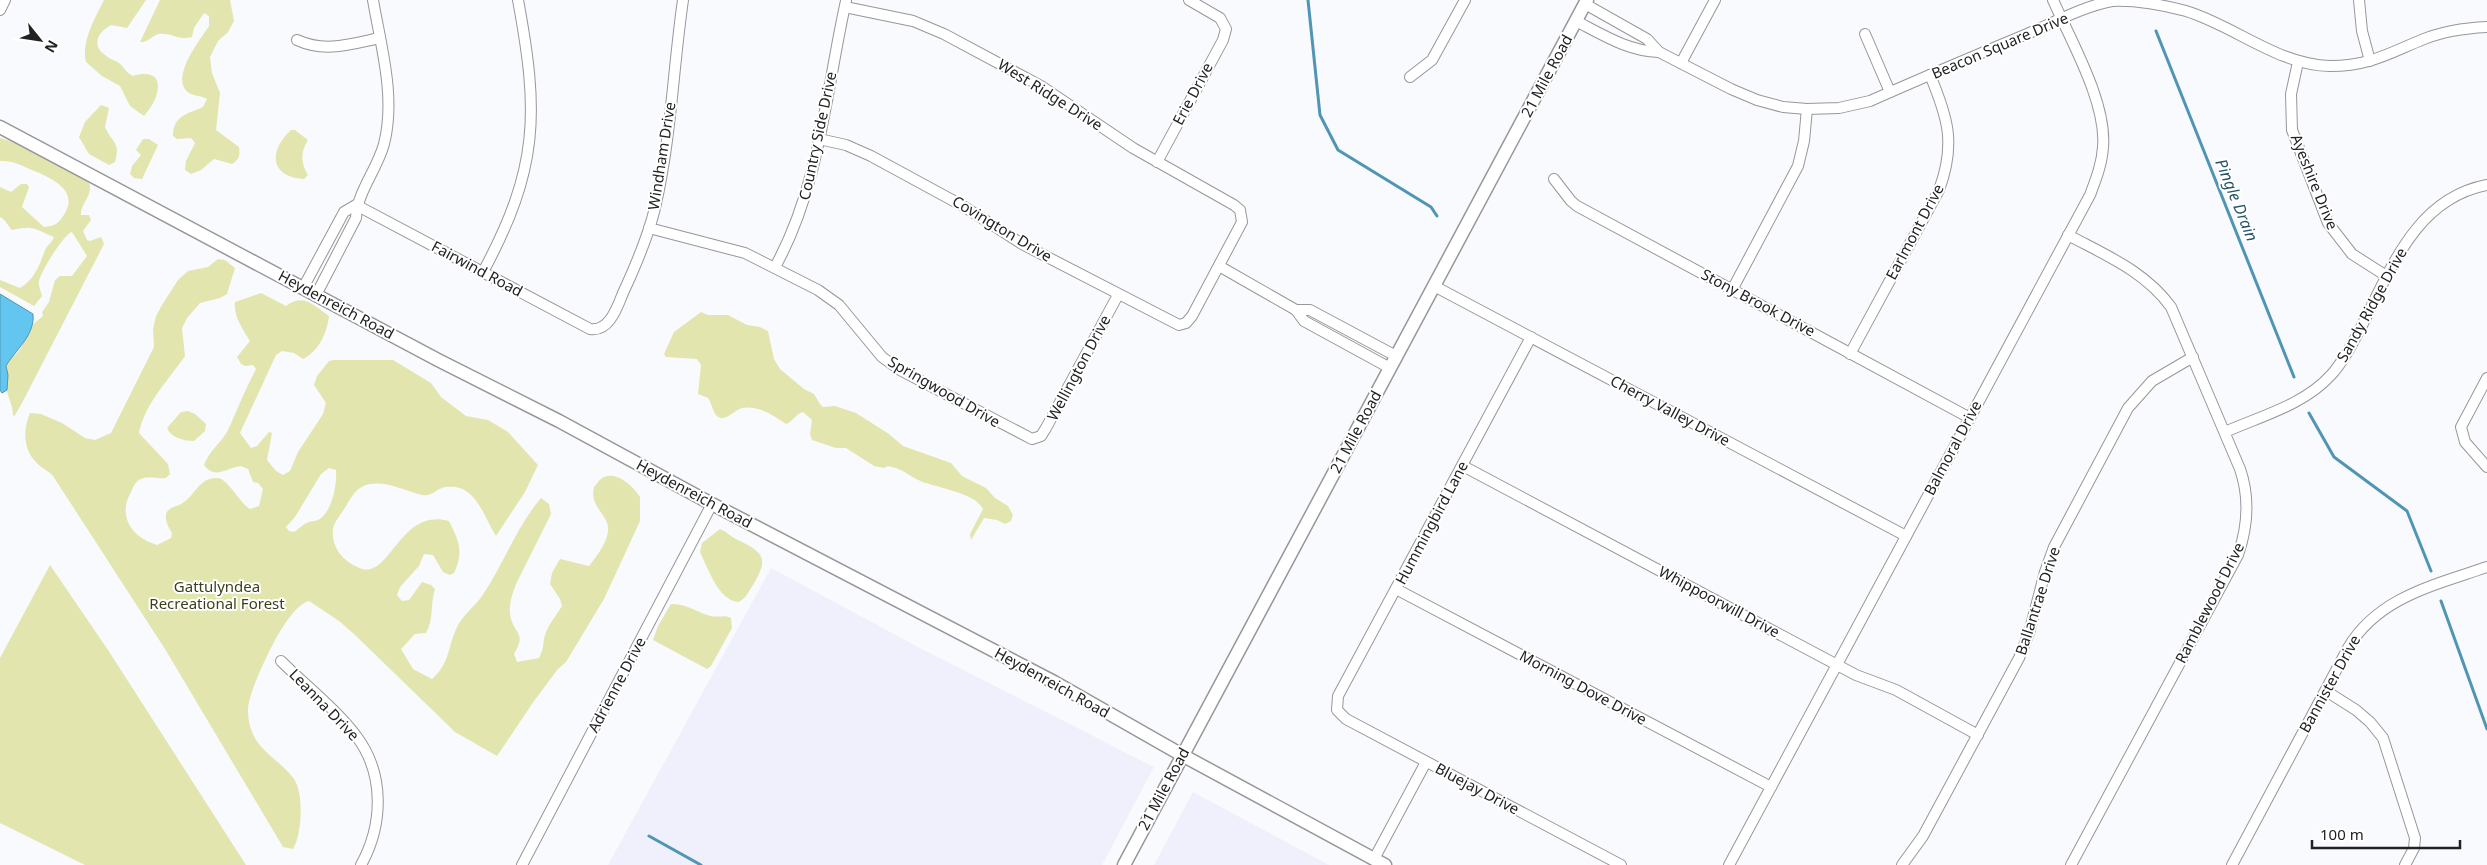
<svg xmlns="http://www.w3.org/2000/svg" width="2487" height="865" font-family="'Noto Sans',sans-serif">
<rect width="100%" height="100%" fill="#f9fafe"/>
<g fill="#eff0fc">
<path d="M771,568L918,647L1154,767L1102,865H608Z"/>
<path d="M1193,792L1329,865H1154Z"/>
</g>
<g fill="#e2e6ae" fill-rule="evenodd">
<path d="M104,0H146L127,28L111,25C98,32 91,45 105,55C109,59 115,60 119,63C124,67 126,73 133,76C168,66 161,98 144,116L130,106L120,86L102,76L86,62C81,42 95,18 104,0Z"/>
<path d="M160,0H230L234,21L228,32L218,41L210,57L212,73L220,93L216,130L239,147C240,155 240,159 232,164L214,159L201,170L191,174L185,170L186,161L195,143L191,138L177,139L173,136C173,115 188,114 203,107L207,99C202,96 194,96 189,93C169,78 200,40 209,26V16L204,13L194,28L192,37C179,41 171,32 159,34C152,35 148,43 140,42Z"/>
<path d="M101,105L109,108L105,127C112,143 121,142 115,162L109,165L89,154L79,137L85,122Z"/>
<path d="M291,130H295L308,140C300,152 301,164 308,175L304,179C270,177 268,151 291,130Z"/>
<path d="M0,138L37,149L89,183C94,194 80,204 81,215H89L91,220L83,231L87,240L90,241L101,237L104,244L22,403L15,415L13,416C13,406 9,400 7,391C5,383 8,375 6,367L11,358L20,350L32,325L43,316L42,312L49,302L55,280L60,276H72L87,256L72,232C64,234 41,271 39,281C38,286 41,291 42,296L34,306L0,287V280L20,288C34,280 40,265 45,250C47,245 52,243 54,237C34,229 34,225 12,230C7,225 6,220 0,217V187L11,192L21,184H27L29,187L22,207L44,227C56,226 59,223 65,213C78,191 53,179 37,172C24,167 14,160 0,161Z"/>
<path d="M143,139H149L158,145L142,179L134,178L130,174L132,166L141,155L136,150Z"/>
<path d="M218,259L225,260L235,268L227,294L220,298L200,303L187,318L182,328L185,356C168,381 145,403 139,433L168,464L170,474L166,478C158,479 146,475 139,480C135,482 133,488 131,492C117,516 132,538 157,545L171,538L172,533C169,528 165,521 166,515C167,507 176,507 181,504C195,497 198,477 218,478C228,479 239,502 250,509L259,506L263,489L258,483L253,482L248,469L241,466C226,468 215,480 204,465C209,450 224,441 230,426C238,407 246,388 256,369L253,365L245,366L241,364L237,357L250,341C243,330 233,315 235,302L261,293L286,306C304,293 313,305 329,316C327,333 319,351 303,359L294,353L282,351L276,355L240,433L251,448L257,446L269,432L272,433L267,460L276,471L283,475L290,471L298,452L323,414L326,403L314,385L317,376L329,361L334,360H393L431,383L441,397L466,416L488,420L508,432L538,465L525,492L496,536C483,516 476,483 446,487C436,488 433,497 422,495C405,491 388,481 370,484C357,486 352,496 346,506C342,513 334,522 333,529C331,549 345,563 362,569C391,577 400,508 449,521C459,541 464,552 454,573L450,575L443,572L433,555L424,554L419,566L400,587L397,595L402,601L409,600L422,582L431,585L435,589C430,604 434,620 426,633L415,634L401,649L413,669L432,679C451,662 447,647 458,625C464,614 475,606 482,596C504,564 516,527 541,498L549,504L551,514L517,582C513,592 509,602 510,613C512,634 528,631 514,654L517,662L539,658C543,650 543,647 544,639C546,627 556,616 562,606L560,599L550,584L552,573L560,559L589,566C596,557 607,543 608,531C610,515 589,508 594,487C596,485 599,480 602,478C616,470 633,486 640,497V521L629,545L604,599L566,662L558,669L534,701L497,756L455,732L354,634L339,621L309,601C296,604 282,628 275,640C267,656 248,693 248,711C249,749 276,755 294,779C304,793 302,835 293,849L283,847L165,649L53,476C48,470 39,467 35,461C23,448 23,429 30,413L41,414L62,423L85,438L95,440L111,433L154,347L153,329L156,316L162,305L178,280L188,271L208,267ZM329,468L336,470C337,484 333,508 321,518C317,522 312,520 307,523C303,524 299,529 294,532L289,531L286,527L295,517L321,474Z"/>
<path d="M701,312L708,315H728L747,325L760,327L768,331L774,359L780,369L804,389L814,394L820,404L823,407L835,406L856,413L889,434L903,446L951,463L962,476L986,488L995,498L1008,506L1013,515L1011,521L1005,524L997,520L984,518L971,540L970,534L983,509C974,491 933,488 916,479C903,472 905,470 888,466L884,468L874,466L846,448H836L812,440L810,434L812,420L803,412C795,414 793,422 786,424C773,415 758,405 742,408C734,410 725,423 717,416C712,411 712,403 708,398L698,394L701,365L697,359L666,357L664,354L674,332Z"/>
<path d="M188,411L195,414L206,424L205,431L194,441C184,441 171,438 167,428L181,412Z"/>
<path d="M720,529C726,531 730,536 736,539C763,552 770,557 753,585C748,592 746,599 738,602C718,600 708,568 700,552L702,543Z"/>
<path d="M50,565L108,650L246,865H85L0,823V658Z"/>
<path d="M671,604C686,603 698,613 711,616C719,618 724,614 731,618L732,628L711,666L707,669L653,640L658,626Z"/>
</g>
<path fill="#63c6f1" stroke="#5095b3" d="M0,294L33,314C35,336 15,350 6,366L8,375L7,390L2,393L0,390Z"/>
<g fill="none" stroke-linecap="round" stroke-linejoin="round">
<g stroke="#5095b3" stroke-width="3">
<path d="M1308,0L1320,115L1338,150L1431,207L1437,216"/>
<path d="M2156,31L2294,377"/>
<path d="M2309,413L2334,457L2407,511L2431,571"/>
<path d="M2441,601L2487,729"/>
<path d="M649,836L701,865"/>
</g>
<g stroke="#97979b" stroke-width="12">
<g id="minor">
<path d="M2359,0L2362,31L2370,61"/>
<path d="M1585,4L1647,39L1659,52L1731,89L1757,100L1783,107L1807,109L1839,108L1870,101C1922,78 1974,56 2027,34C2053,23 2084,6 2112,1C2136,0 2163,5 2186,11C2235,26 2278,65 2330,66C2370,66 2389,53 2424,39C2444,31 2466,28 2487,27"/>
<path d="M0,10L5,0"/>
<path d="M1576,21C1603,35 1628,51 1659,52"/>
<path d="M1865,34L1890,92"/>
<path d="M297,40C325,53 351,44 380,38"/>
<path d="M2298,62L2291,94L2292,130L2328,223L2352,254L2388,277"/>
<path d="M1681,63L1715,0"/>
<path d="M1410,77L1432,60L1465,0"/>
<path d="M819,139L846,145L871,156L963,206L1022,244L1179,325L1186,323L1192,316L1242,222L1240,210L1234,205L1133,148L1041,86L944,34L913,21L845,7"/>
<path d="M1157,162L1223,40L1226,29L1220,18L1189,0"/>
<path d="M1554,179L1571,201L1577,206L1970,418"/>
<path d="M356,205L590,329C609,332 617,308 623,293C636,265 648,237 655,208C671,140 673,69 683,0"/>
<path d="M649,228L745,253L818,290L839,305L882,357L900,370L1032,439L1041,436L1046,428L1118,295"/>
<path d="M2068,235C2105,255 2145,271 2171,307L2240,469C2250,498 2248,526 2238,555L2071,865"/>
<path d="M1219,266L1296,310L1304,321L1390,368"/>
<path d="M775,267C820,186 826,90 846,1"/>
<path d="M483,272C539,168 539,113 518,0"/>
<path d="M1434,286L1906,536"/>
<path d="M303,288L344,212L356,205"/>
<path d="M1732,290L1798,166L1804,141L1807,109"/>
<path d="M316,295L356,218C357,192 377,170 384,144C396,97 381,47 373,0"/>
<path d="M1296,310H1310L1396,356"/>
<path d="M1531,337L1338,696L1337,710L1346,719L1621,865"/>
<path d="M1850,354L1939,190C1956,144 1948,118 1930,75"/>
<path d="M2487,378L2461,427L2465,442L2487,467"/>
<path d="M2225,432C2261,416 2304,405 2331,375C2342,363 2350,348 2358,333C2389,275 2413,199 2487,185"/>
<path d="M1463,466L1856,675L1896,690L1978,735"/>
<path d="M1396,589L1771,787"/>
<path d="M281,661C306,686 336,709 357,737C385,775 383,825 361,865"/>
<path d="M2326,691L2356,710L2370,722L2383,738L2415,838L2414,848L2405,865"/>
<path d="M1374,859L1426,762"/>
<path d="M522,865L712,504"/>
<path d="M1729,865L2090,195C2096,179 2102,164 2103,147C2107,103 2071,41 2053,0"/>
<path d="M1902,865L1923,836L2019,658L2029,633L2045,572L2054,547L2128,408L2152,381L2193,357"/>
<path d="M2232,865L2348,648C2378,597 2435,585 2487,567"/>
</g>
</g>
<g stroke="#97979b" stroke-width="15">
<g id="tertiary">
<path d="M0,127L438,360L559,421L712,504L1054,682L1182,755L1385,865"/>
<path d="M1124,865L1587,0"/>
</g>
</g>
<use href="#minor" stroke="#fff" stroke-width="10"/>
<use href="#tertiary" stroke="#fff" stroke-width="12"/>
</g>
<g text-anchor="middle" stroke-width="4" stroke-linejoin="round" paint-order="stroke">
<g font-size="15" fill="#222223" stroke="#fff">
<text transform="translate(2000 46) rotate(-23)" y="5">Beacon Square Drive</text>
<text transform="translate(1547 76) rotate(-62)" y="5">21 Mile Road</text>
<text transform="translate(1193 94) rotate(-62)" y="5">Erie Drive</text>
<text transform="translate(1050 95) rotate(32)" y="5">West Ridge Drive</text>
<text transform="translate(818 136) rotate(-78)" y="5">Country Side Drive</text>
<text transform="translate(662 156) rotate(-81)" y="5">Windham Drive</text>
<text transform="translate(2314 182) rotate(68)" y="5">Ayeshire Drive</text>
<text transform="translate(1002 229) rotate(31)" y="5">Covington Drive</text>
<text transform="translate(1915 232) rotate(-62)" y="5">Earlmont Drive</text>
<text transform="translate(477 269) rotate(28)" y="5">Fairwind Road</text>
<text transform="translate(1758 303) rotate(28)" y="5">Stony Brook Drive</text>
<text transform="translate(336 305) rotate(28)" y="5">Heydenreich Road</text>
<text transform="translate(2372 305) rotate(-61)" y="5">Sandy Ridge Drive</text>
<text transform="translate(1079 368) rotate(-62)" y="5">Wellington Drive</text>
<text transform="translate(944 392) rotate(30)" y="5">Springwood Drive</text>
<text transform="translate(1670 411) rotate(28)" y="5">Cherry Valley Drive</text>
<text transform="translate(1356 432) rotate(-62)" y="5">21 Mile Road</text>
<text transform="translate(1953 448) rotate(-62)" y="5">Balmoral Drive</text>
<text transform="translate(694 494) rotate(28)" y="5">Heydenreich Road</text>
<text transform="translate(1432 523) rotate(-62)" y="5">Hummingbird Lane</text>
<text transform="translate(2038 601) rotate(-72)" y="5">Ballantrae Drive</text>
<text transform="translate(1719 602) rotate(28)" y="5">Whippoorwill Drive</text>
<text transform="translate(2210 603) rotate(-63)" y="5">Ramblewood Drive</text>
<text transform="translate(1052 683) rotate(29)" y="5">Heydenreich Road</text>
<text transform="translate(2330 684) rotate(-61)" y="5">Bannister Drive</text>
<text transform="translate(617 685) rotate(-62)" y="5">Adrienne Drive</text>
<text transform="translate(1583 688) rotate(28)" y="5">Morning Dove Drive</text>
<text transform="translate(324 705) rotate(46)" y="5">Leanna Drive</text>
<text transform="translate(1164 789) rotate(-62)" y="5">21 Mile Road</text>
<text transform="translate(1477 789) rotate(28)" y="5">Bluejay Drive</text>
</g>
<g font-size="15" fill="#3d3f19" stroke="#fff">
<text x="217" y="592">Gattulyndea<tspan x="217" dy="17">Recreational Forest</tspan></text>
</g>
<g font-size="16" font-style="italic" fill="#295467" stroke="#fff">
<text transform="translate(2237 200) rotate(68)" y="6">Pingle Drain</text>
</g>
</g>
<g transform="translate(40 40) rotate(120)" stroke="#ffffff" stroke-width="4" paint-order="stroke">
<path d="M0-4L9 19L0 12L-9 19Z" fill="#222223"/>
<text y="-8" font-size="14" font-weight="bold" text-anchor="middle" fill="#222223">N</text>
</g>
<path d="M2312 840v8h148v-8" fill="none" stroke="#222223" stroke-width="2.5"/>
<text x="2320" y="840" font-size="15" fill="#222223" stroke="#ffffff" stroke-width="4" paint-order="stroke">100 m</text>
</svg>
